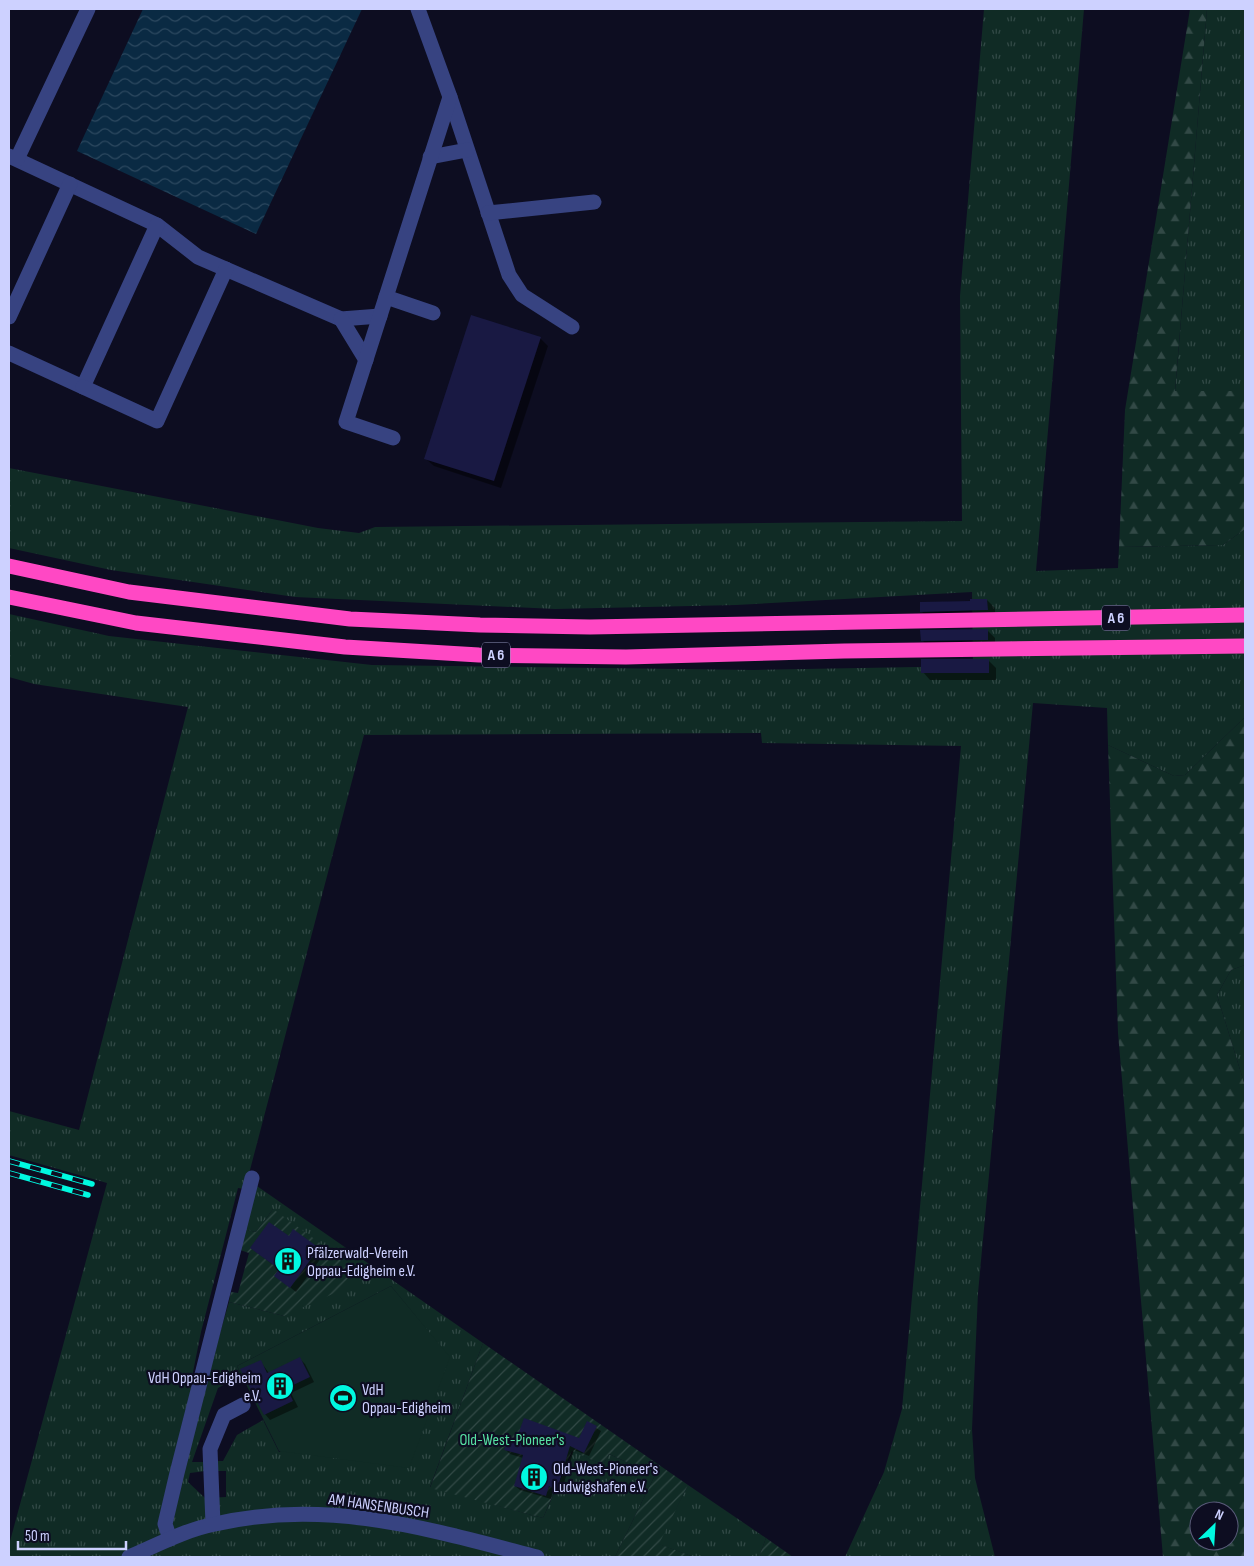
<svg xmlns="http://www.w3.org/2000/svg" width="1254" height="1566" font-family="'Sofia Sans Condensed',sans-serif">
<defs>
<pattern id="grass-tufts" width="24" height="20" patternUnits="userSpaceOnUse" patternTransform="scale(1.25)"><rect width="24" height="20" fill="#102b25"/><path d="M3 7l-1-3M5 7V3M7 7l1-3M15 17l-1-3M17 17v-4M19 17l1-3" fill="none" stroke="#324946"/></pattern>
<pattern id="forest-firs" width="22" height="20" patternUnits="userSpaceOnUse" patternTransform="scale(1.25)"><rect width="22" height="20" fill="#102b25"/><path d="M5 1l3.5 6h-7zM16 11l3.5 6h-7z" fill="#324946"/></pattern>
<pattern id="garden-furrows" width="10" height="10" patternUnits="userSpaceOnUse" patternTransform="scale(1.25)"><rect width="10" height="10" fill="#102b25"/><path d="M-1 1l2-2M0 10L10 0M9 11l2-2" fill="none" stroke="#324946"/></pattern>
<pattern id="water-waves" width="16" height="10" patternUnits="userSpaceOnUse" patternTransform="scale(1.25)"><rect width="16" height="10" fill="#0a2a43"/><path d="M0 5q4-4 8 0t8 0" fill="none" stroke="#2c485f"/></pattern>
</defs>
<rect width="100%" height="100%" fill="#0d0d21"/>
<g fill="url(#grass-tufts)" fill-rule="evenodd">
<path d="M984,9H1084L1036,571L1118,568L1119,547L1223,545L1245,529V717L1185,775L1174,776L1108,745L1107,708L1033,703L978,1293L972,1429L975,1478L995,1557H845L884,1472L902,1409L961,746L762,743L761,733L364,735L245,1189L238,1188L201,1332L190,1387L195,1388L218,1340L229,1302L284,1316L273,1209L256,1232L243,1229L254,1184L483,1343L430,1487L543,1518L573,1451L603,1465L609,1454L655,1475L615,1557H9V1545L107,1183L9,1155V1111L79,1130L188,707L34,684L9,677V614L109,636L372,665L754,670L973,666L972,592L736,605L555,609L295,597L111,570L9,548V468L318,528L359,533L375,527L962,521L960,296ZM391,1286L449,1357L279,1452L263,1420L237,1435L223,1461H215V1471H226V1497L205,1498L188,1482L190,1473L206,1471V1462H192L218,1388L241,1375L237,1366Z"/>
<path d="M1207,9H1245V391L1175,392Z"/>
<path d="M1245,965V1086L1217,995L1231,970Z"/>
<path d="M688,1485L766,1538L759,1557H694L658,1544Z"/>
</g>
<g fill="url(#forest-firs)" fill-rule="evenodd">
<path d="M1190,9H1207L1175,391H1245V529L1223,545L1119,547L1125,410Z"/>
<path d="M1245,717V965L1231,970L1217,995L1245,1086V1557H1163L1118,1033L1108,745L1174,776L1185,775ZM1199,1511H1229V1541H1199Z"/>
</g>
<g fill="url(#garden-furrows)">
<path d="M273,1209L356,1269L337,1292L284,1316L229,1302L231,1292L238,1293L249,1253L237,1249L243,1229L256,1232Z"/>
<path d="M483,1343L688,1485L659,1544L694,1557H615L655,1475L609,1454L603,1465L572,1451L543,1518L430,1488Z"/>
<path d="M766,1538L793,1557H759Z"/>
</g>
<path fill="#102b25" d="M391,1286L450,1357L409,1468L279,1451L237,1366Z"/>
<path fill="url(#water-waves)" d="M143,9H362L256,234L77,151Z"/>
<g fill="#0007">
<path d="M540,338L548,346L501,488L434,466L426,459Z"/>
<path d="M987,600L995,608V618L929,619L921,611V603Z"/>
<path d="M987,630L995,638V647L930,648L922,640Z"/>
<path d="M988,660L996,668V680H930L923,672Z"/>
<path d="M289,1238L318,1249L324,1254L296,1292L276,1276L280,1270L251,1248Z"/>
<path d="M300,1359L305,1364L314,1382L291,1393L298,1407L270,1420L265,1414L260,1361L269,1373Z"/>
<path d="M588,1423L601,1431L589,1456L574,1450L561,1493L553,1489L551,1499L520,1490L515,1486L523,1458L510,1454L506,1450L517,1441L580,1440Z"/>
</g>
<g fill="#191943">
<path d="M471,315L541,337L494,481L424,459Z"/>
<path d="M970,599H987L988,610L920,612V602L970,601Z"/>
<path d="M988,629V640L921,641L920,630Z"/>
<rect x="921" y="659" width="68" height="14"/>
<path d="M269,1222L289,1236L293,1229L319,1248L290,1288L274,1276L279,1269L250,1248Z"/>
<path d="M300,1357L310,1377L287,1388L293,1401L264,1415L240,1369L261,1360L267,1373Z"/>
<path d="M524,1418L579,1438L587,1421L597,1426L584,1453L570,1446L557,1490L549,1486L546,1496L514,1486L523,1455L504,1450L508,1438L516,1440Z"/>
</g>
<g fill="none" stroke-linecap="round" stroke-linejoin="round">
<g stroke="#374381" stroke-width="15">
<path d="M450,97L509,275L522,295L572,327"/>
<path d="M9,156L157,225L198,257L341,319L380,316"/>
<path d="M430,157L467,150"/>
<path d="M17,159L88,9"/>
<path d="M488,213L594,202"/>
<path d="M386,297L433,313"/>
<path d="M9,317L70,184"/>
<path d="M341,319L366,360"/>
<path d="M9,353L83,387L157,225"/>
<path d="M83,387L157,421L226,269"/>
<path d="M393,438L346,422L450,97L418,9"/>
<path d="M213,1524L210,1449L224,1415L243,1405"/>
<path d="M170,1539L165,1524L177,1473L252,1178"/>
<path d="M129,1557C157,1545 185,1530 215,1524C327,1498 429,1529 537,1557"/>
</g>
<g stroke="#ff48c4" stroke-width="15">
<path d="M9,566L129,592L350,619L480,625L590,627L1245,615"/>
<path d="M9,597L136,623L345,647L479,655L626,657L844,651L1245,646"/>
</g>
<g stroke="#00f8e0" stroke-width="5.5">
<g id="rail">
<path d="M9,1161L92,1184"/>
<path d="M9,1173L88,1195"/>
</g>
</g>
<use href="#rail" stroke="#0d0d21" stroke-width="4" stroke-dasharray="11" stroke-linecap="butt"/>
</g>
<defs>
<g id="building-disc" transform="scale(1.4375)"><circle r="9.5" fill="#00f8e0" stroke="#0d0d21"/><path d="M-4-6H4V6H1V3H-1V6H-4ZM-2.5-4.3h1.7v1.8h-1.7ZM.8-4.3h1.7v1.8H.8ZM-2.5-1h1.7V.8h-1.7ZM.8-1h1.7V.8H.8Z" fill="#111"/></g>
<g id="stadium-disc" transform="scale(1.4375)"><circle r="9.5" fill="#00f8e0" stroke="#0d0d21"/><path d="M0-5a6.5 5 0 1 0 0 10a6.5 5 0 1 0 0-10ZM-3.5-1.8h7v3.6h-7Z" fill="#111"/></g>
</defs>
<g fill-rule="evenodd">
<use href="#building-disc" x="288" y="1261"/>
<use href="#building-disc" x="280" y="1386"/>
<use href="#stadium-disc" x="343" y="1398"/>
<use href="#building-disc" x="534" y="1477"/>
</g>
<g text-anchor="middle" stroke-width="4.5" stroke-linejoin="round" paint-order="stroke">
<g fill="#0d0d21" stroke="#9396bc" stroke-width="1">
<rect x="1102" y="605.5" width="28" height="25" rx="4"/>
<rect x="482" y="642.5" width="28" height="25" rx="4"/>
</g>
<g font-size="15" font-weight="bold" fill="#cdd1ff">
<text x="1116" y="623">A 6</text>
<text x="496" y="660">A 6</text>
</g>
<g font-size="16" fill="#cdd1ff" stroke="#0d0d21" text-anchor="start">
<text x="307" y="1258">Pfälzerwald-Verein<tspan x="307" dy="18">Oppau-Edigheim e.V.</tspan></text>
<text x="261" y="1383" text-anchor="end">VdH Oppau-Edigheim<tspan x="261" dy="18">e.V.</tspan></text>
<text x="362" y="1395">VdH<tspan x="362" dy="18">Oppau-Edigheim</tspan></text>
<text x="553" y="1474">Old-West-Pioneer's<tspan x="553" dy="18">Ludwigshafen e.V.</tspan></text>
</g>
<g font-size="16" fill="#57e1a3" stroke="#0d0d21">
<text x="512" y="1445">Old-West-Pioneer's</text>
</g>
<g font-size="16" fill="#cdd1ff" stroke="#0d0d21">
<text transform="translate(379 1505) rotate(8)" y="6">AM HANSENBUSCH</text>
</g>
</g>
<rect width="1254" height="1566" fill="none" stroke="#cdd1ff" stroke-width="20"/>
<g transform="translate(1214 1526) rotate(25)"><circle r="24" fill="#0d0d21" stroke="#5a5b7a"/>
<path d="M0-4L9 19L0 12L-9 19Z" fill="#00f8e0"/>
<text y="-8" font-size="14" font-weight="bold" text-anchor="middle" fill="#cdd1ff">N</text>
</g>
<path d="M18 1541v8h108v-8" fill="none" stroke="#cdd1ff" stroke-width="2.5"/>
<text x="25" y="1541" font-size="15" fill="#cdd1ff" stroke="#0d0d21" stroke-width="4" paint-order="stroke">50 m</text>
</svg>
